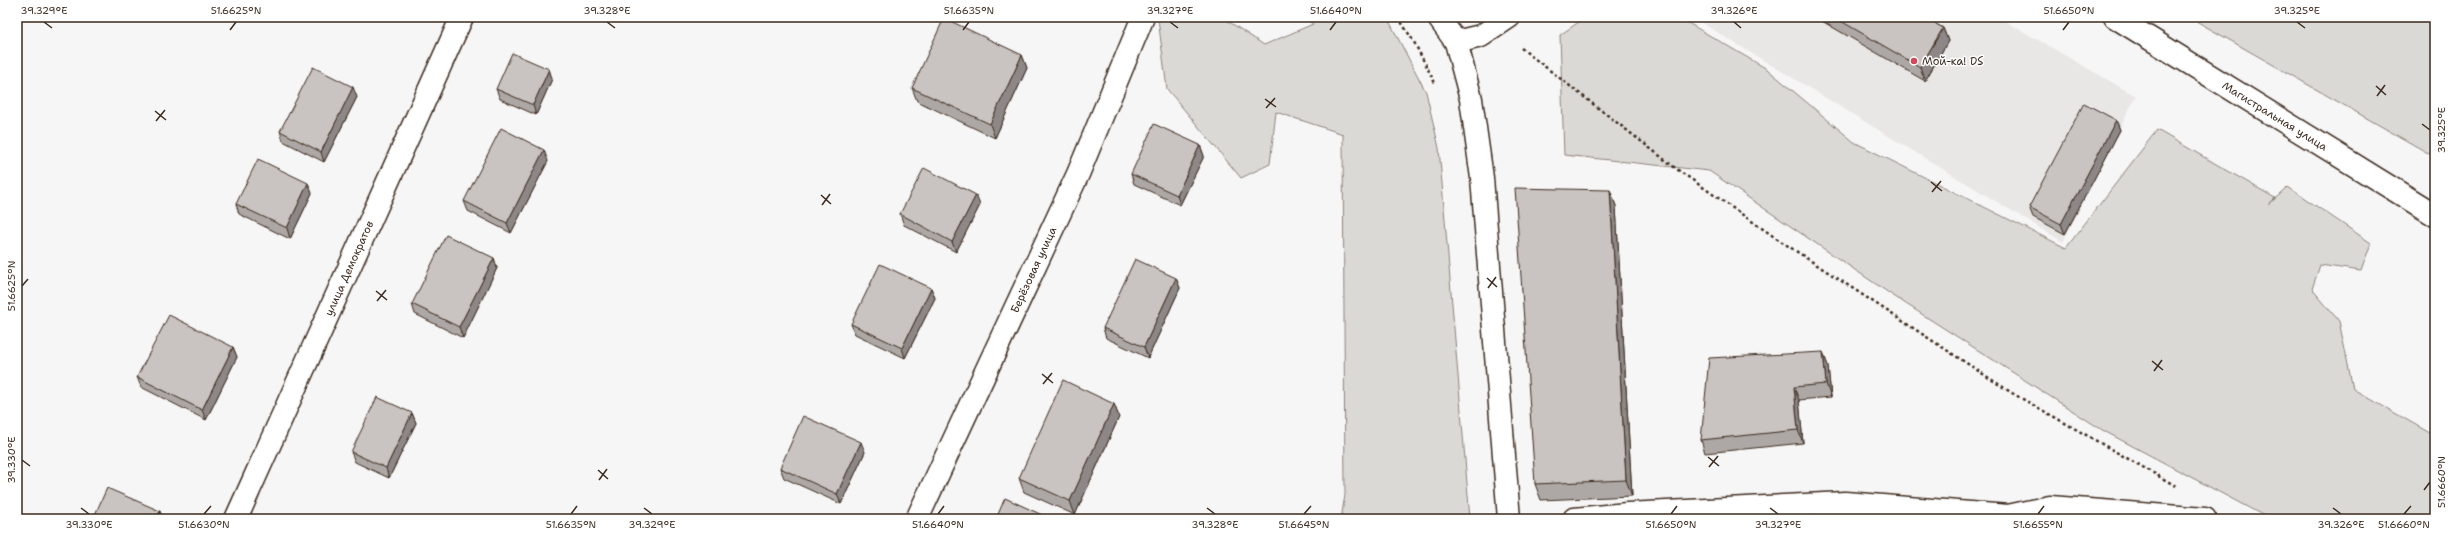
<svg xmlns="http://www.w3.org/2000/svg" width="2452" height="536" font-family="'Shantell Sans',sans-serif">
<rect width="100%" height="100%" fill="#f7f6f6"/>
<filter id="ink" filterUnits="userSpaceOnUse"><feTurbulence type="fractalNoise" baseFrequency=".025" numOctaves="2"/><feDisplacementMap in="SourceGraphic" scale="8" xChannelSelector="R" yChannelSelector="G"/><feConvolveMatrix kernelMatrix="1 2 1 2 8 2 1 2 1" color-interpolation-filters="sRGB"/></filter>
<g filter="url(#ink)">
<path fill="#e9e7e6" d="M1692,17H1998L2136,96L2063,242Z"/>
<g fill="#dbd9d6" stroke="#8b827a">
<path d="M1167,17H1222L1264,45L1313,24L1303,17H1387L1426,92L1439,148L1470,519H1341L1345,495L1343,134L1276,112L1270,164L1241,178L1167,89L1158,19Z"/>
<path d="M1586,17H1678L1767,69L1854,142L2066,248L2157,130L2275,198L2268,205L2288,187L2371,243L2361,271L2320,265L2312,289L2339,321L2353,389L2435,436V519H2270L2104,431L1892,295L1709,171L1564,155L1560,35Z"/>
<path d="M2189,17H2435V157Z"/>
</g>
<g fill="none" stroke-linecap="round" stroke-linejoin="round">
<g stroke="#3b2a1e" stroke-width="25">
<g id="minor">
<path id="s1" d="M236,519L462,17"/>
<path id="s2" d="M917,519L1078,174L1143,17"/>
<path d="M1574,519L1627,514L1845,503L2008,516L2050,507L2205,519"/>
</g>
</g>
<g stroke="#3b2a1e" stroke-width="25">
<g id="tertiary">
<path d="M1438,17L1456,42L1471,99L1482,178L1509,519"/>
<path id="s3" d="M2115,17L2435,215"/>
<path d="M1456,42L1481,36L1509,17"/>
</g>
</g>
<g stroke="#3b2a1e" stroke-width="2.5" stroke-dasharray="3 3" stroke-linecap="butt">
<path d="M1398,17L1414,42L1435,83"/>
<path d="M1521,48L1678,170L1776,238L2012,393L2176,486"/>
</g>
<use href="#minor" stroke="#fff" stroke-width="22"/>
<use href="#tertiary" stroke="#fff" stroke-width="22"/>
</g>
<g fill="#ada8a6" stroke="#3b2a1e">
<path d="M1815,17H1924L1943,28L1948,41L1925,81Z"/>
<path d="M1022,55L1027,68L995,138L917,101L912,88Z"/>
<path d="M549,69L552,79L536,115L500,99L496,89Z"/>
<path d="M357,97L324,162L283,141L280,131Z"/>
<path d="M2116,120L2120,130L2065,234L2033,217L2029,207Z"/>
<path d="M1200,145L1204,156L1180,205L1134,184L1131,174Z"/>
<path d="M548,161L511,233L468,211L464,201Z"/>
<path d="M1610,190L1616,206L1632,496L1541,500L1535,484Z"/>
<path d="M312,193L290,239L239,214L236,204Z"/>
<path d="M980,205L956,252L904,225L900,214Z"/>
<path d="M494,258L497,268L463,338L415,314L412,304Z"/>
<path d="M1176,278L1180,288L1148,358L1106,338L1103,328Z"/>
<path d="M931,288L935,298L905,358L855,334L851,324Z"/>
<path d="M233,347L237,357L206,420L141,387L137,377Z"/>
<path d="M1823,352L1828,366L1831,397L1799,400L1803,443L1705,453L1701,440Z"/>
<path d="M1114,404L1119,417L1075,515L1024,492L1019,478Z"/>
<path d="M412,413L416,423L389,478L355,462L351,452Z"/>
<path d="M865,452L841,504L784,478L780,468Z"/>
</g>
<g fill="#8d8887" stroke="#3b2a1e">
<path d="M1943,28L1948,41L1925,81L1920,67Z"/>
<path d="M1022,55L1027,68L995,138L990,124Z"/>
<path d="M549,69L552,79L536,115L533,105Z"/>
<path d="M353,87L357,97L324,162L321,152Z"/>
<path d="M2116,120L2120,130L2065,234L2061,224Z"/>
<path d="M1200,145L1204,156L1180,205L1177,195Z"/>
<path d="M544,150L548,161L511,233L507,223Z"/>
<path d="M308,183L312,193L290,239L287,228Z"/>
<path d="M1610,190L1616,206L1632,496L1626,480Z"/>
<path d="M976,195L980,205L956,252L952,242Z"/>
<path d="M494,258L497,268L463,338L459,327Z"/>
<path d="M1176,278L1180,288L1148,358L1144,347Z"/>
<path d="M931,288L935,298L905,358L902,348Z"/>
<path d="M233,347L237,357L206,420L202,410Z"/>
<path d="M1823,352L1828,366L1831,397L1826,384Z"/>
<path d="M1794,387L1799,400L1803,443L1798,430Z"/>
<path d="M1114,404L1119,417L1075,515L1070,501Z"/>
<path d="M412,413L416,423L389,478L386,468Z"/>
<path d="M861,442L865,452L841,504L837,494Z"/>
<path d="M160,511L163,519H156Z"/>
</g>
<g fill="#c9c3c1" stroke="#3b2a1e">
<path d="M1834,17H1924L1943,28L1920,67Z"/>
<path d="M944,18L1022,55L990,124L912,88Z"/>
<path d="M512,53L549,69L533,105L496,89Z"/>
<path d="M313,67L353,87L321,152L280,131Z"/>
<path d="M2084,103L2116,120L2061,224L2029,207Z"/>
<path d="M1154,124L1200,145L1177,195L1131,174Z"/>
<path d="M501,128L544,150L507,223L464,201Z"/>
<path d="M258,159L308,183L287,228L236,204Z"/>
<path d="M924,168L976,195L952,242L900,214Z"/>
<path d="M1515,188L1610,190L1626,480L1535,484Z"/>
<path d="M446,235L494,258L459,327L412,304Z"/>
<path d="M1135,259L1176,278L1144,347L1103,328Z"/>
<path d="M880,264L931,288L902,348L851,324Z"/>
<path d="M169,315L233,347L202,410L137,377Z"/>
<path d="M1823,352L1826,384L1794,387L1798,430L1701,440L1709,358Z"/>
<path d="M1063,380L1114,404L1070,501L1019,478Z"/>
<path d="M377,397L412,413L386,468L351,452Z"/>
<path d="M803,416L861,442L837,494L780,468Z"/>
<path d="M107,488L160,511L156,519H93Z"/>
<path d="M1005,498L1051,519H996Z"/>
</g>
</g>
<path fill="none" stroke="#3b2a1e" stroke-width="1.5" d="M44,22L52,28M607,22L615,28M1170,22L1178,28M1734,22L1741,28M2297,22L2305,28M230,30L236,22M963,30L969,22M1330,30L1336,22M2063,30L2069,22M2376,86L2386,95M2377,96L2385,85M1265,99L1276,107M1266,108L1275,98M155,111L166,120M156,121L165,110M2422,124L2430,130M1931,182L1942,191M1932,192L1941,181M821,195L831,204M822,205L830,194M1487,278L1497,287M22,286L28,279M1488,288L1496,277M376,291L387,300M377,301L386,290M2152,361L2163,370M2154,371L2162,360M1042,374L1053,383M1043,384L1052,373M1708,457L1719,466M22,460L30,466M1709,467L1718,456M598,470L608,479M599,480L607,469M2424,490L2430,482M81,508L89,514M644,508L652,514M1207,508L1215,514M1770,508L1778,514M2333,508L2341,514M204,514L211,506M571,514L577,506M938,514L944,506M1304,514L1311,506M1671,514L1677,506M2038,514L2044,506M2404,514L2411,506"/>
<circle fill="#d1495b" stroke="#fff" stroke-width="1.5" cx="1914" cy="61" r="4"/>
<g text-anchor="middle" stroke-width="3" stroke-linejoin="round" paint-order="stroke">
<g font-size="11" fill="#3b2a1e" stroke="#fff" text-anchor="start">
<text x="1922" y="65">Мой-ка! DS</text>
</g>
<g font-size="11" fill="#3b2a1e" stroke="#fff">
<text dy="4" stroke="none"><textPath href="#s3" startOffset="188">Магистральная улица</textPath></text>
<text dy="4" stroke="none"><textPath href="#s1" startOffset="275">улица Демократов</textPath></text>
<text dy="4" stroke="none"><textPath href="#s2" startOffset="275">Берёзовая улица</textPath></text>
</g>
</g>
<rect width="2452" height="536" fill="none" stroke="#fff" stroke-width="44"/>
<rect x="22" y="22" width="2408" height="492" fill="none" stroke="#3b2a1e" stroke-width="1.5"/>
<g font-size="10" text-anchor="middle" fill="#3b2a1e">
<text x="44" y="14">39.329°E</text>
<text x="236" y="14">51.6625°N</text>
<text x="607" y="14">39.328°E</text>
<text x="969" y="14">51.6635°N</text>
<text x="1170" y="14">39.327°E</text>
<text x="1336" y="14">51.6640°N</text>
<text x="1734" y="14">39.326°E</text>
<text x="2069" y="14">51.6650°N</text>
<text x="2297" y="14">39.325°E</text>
<text transform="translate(2441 130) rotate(-90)" y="4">39.325°E</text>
<text transform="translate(11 286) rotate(-90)" y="4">51.6625°N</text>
<text transform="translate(11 460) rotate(-90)" y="4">39.330°E</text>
<text transform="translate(2441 482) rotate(-90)" y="4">51.6660°N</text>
<text x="89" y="528">39.330°E</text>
<text x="204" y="528">51.6630°N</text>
<text x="571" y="528">51.6635°N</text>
<text x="652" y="528">39.329°E</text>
<text x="938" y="528">51.6640°N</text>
<text x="1215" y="528">39.328°E</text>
<text x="1304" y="528">51.6645°N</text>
<text x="1671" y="528">51.6650°N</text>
<text x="1778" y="528">39.327°E</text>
<text x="2038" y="528">51.6655°N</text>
<text x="2341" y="528">39.326°E</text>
<text x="2404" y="528">51.6660°N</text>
</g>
</svg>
